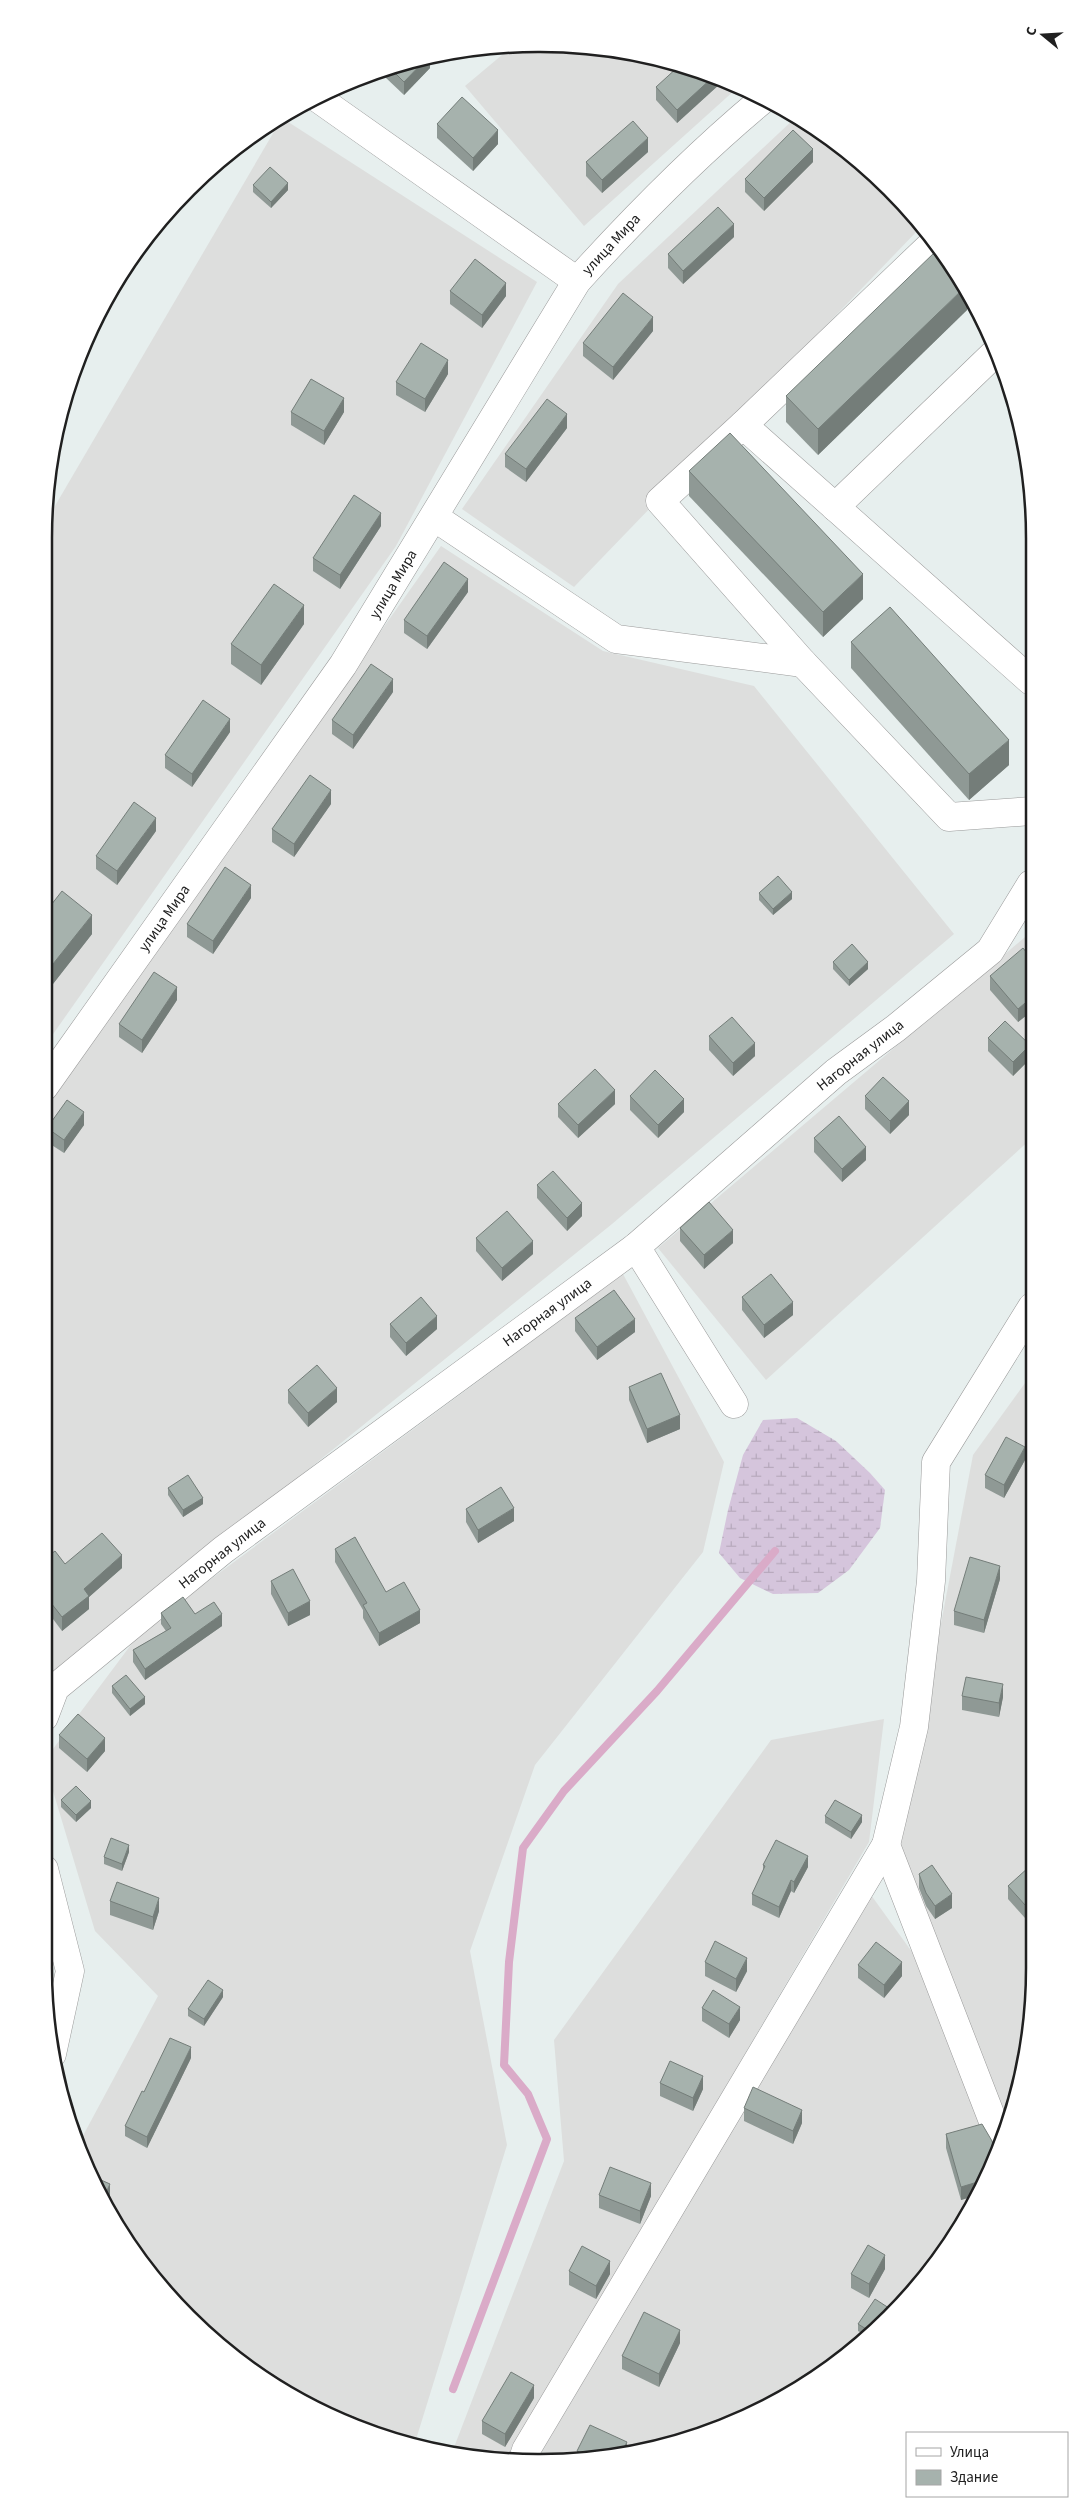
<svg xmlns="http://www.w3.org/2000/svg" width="1078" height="2507" font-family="'Source Sans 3',sans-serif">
<defs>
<pattern id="wetland-marsh" width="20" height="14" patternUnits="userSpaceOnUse" patternTransform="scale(1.25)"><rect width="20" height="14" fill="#d5c5dc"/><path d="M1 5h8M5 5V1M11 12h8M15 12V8" fill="none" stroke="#b7a9bc"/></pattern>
</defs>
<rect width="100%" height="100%" fill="#e7efee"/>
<g fill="#dddedd">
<path d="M514,45L604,48L698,70L736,89L584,226L465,86Z"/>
<path d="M282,118L537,282L396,546L44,1047L45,523Z"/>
<path d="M795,118L814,127L912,213L921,227L574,587L462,509L618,284Z"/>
<path d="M441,546L603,651L754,686L954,934L612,1224L44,1683V1108Z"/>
<path d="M1031,932L1032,1138L766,1380L658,1248Z"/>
<path d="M623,1274L724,1462L703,1552L535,1765L470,1951L507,2145L414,2446L380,2437L292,2397L213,2341L166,2294L110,2215L78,2145L158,1996L95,1931L44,1761L142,1630Z"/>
<path d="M1033,1372L1034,1968L1025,2064L1009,2125L897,1855L973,1455Z"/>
<path d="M884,1719L869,1842L507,2460L465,2456L453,2450L564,2161L554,2040L771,1740Z"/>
<path d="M871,1895L917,1959L998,2149L968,2215L912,2294L841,2361L786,2397L698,2437L604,2459L535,2463Z"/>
</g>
<path fill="url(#wetland-marsh)" d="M797,1418L836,1441L870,1473L885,1490L880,1528L849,1570L818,1593L773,1594L740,1578L719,1553L728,1510L743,1455L763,1420Z"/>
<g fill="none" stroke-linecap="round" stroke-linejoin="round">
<path stroke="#daabc8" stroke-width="8" d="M453,2389L547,2139L528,2094L504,2065L509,1962L523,1848L564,1791L657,1691L775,1551"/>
<g stroke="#9a9a9a" stroke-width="29">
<g id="minor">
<path d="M316,97L577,281"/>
<path d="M743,425L928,248L950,271"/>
<path d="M835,507L996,352"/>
<path d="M434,517L616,639L803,663"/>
<path d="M1031,681L743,425L660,501L803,663L949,817L1031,811"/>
<path d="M44,1087L343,665L577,281C635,217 695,156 761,101"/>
<path d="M636,1247L734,1404"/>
<path d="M44,1717L55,1688L223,1550L636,1247L836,1072L896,1028L990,951L1031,884"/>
<path d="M886,1845L1001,2142"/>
<path d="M44,1869L70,1971L52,2054"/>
<path d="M522,2462L526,2450L886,1845L914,1727L931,1581L936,1462L1032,1307"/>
</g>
</g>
<use href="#minor" stroke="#fff" stroke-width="28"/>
</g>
<g fill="#8f9995">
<path d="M430,57V68L404,95L385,77V70L411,61Z"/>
<path d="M698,70L722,82L677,123L656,100V87Z"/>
<path d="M437,124L498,144L473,171L437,138Z"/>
<path d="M648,152L602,193L586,176V162Z"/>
<path d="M813,162L764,211L745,192V179Z"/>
<path d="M253,185L288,190L271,208L253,192Z"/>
<path d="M734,237L683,284L668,268V254Z"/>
<path d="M450,291L506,296L482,328L450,304Z"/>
<path d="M967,296V310L818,455L786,422V396Z"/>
<path d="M653,331L613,380L583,356V343Z"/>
<path d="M448,374L425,412L396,395V382Z"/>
<path d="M291,412H344L324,445L291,425Z"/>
<path d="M567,428L526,482L505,467V454Z"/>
<path d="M689,471L863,599L823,637L689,496Z"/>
<path d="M381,526L340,589L313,571V558Z"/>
<path d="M468,592L427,649L404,633V620Z"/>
<path d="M304,624L261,685L231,664V644Z"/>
<path d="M851,642L1009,765L969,800L851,668Z"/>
<path d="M393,692L353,749L332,734V720Z"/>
<path d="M230,732L192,787L165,768V755Z"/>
<path d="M331,804L294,857L272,842V829Z"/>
<path d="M156,831L117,885L96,869V856Z"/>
<path d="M759,893L792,899L773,915L759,900Z"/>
<path d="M251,898L213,954L187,937V924Z"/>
<path d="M44,914L92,934L49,989L44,985Z"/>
<path d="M1031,958L1032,1011L1018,1022L990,990V976Z"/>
<path d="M833,962L868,969L849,986L833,969Z"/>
<path d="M177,1000L142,1053L119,1037V1024Z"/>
<path d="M709,1036L755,1056L733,1076L709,1050Z"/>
<path d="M988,1038L1030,1059L1013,1076L988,1051Z"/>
<path d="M630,1096L684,1112L658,1138L630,1110Z"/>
<path d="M865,1096L909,1115L890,1134L865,1109Z"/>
<path d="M558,1104H615L578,1138L558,1117Z"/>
<path d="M84,1125L64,1153L47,1142V1128Z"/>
<path d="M814,1138L866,1160L842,1182L814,1152Z"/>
<path d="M537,1185L582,1216L567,1231L537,1198Z"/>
<path d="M680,1228L733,1243L704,1269L680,1241Z"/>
<path d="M476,1238L533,1254L502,1281L476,1251Z"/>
<path d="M742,1297L793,1315L764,1338L742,1310Z"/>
<path d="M575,1318L635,1332L597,1360L575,1331Z"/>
<path d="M390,1324L437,1329L406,1356L390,1337Z"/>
<path d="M629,1387L680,1429L647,1443L629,1400Z"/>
<path d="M288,1390L337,1402L308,1427L288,1403Z"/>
<path d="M1025,1460L1004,1498L985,1488V1475Z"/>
<path d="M168,1488L203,1504L183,1517L168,1495Z"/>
<path d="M466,1509L514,1521L478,1543L466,1522Z"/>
<path d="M335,1549L386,1592L420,1623L379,1646L363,1618V1610L335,1562Z"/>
<path d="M44,1559L65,1564L122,1568L89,1597V1609L62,1631L44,1607Z"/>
<path d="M1000,1579L984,1633L954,1625V1611Z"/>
<path d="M271,1581L310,1615L288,1626L271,1594Z"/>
<path d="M161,1613L195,1614L222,1626L145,1680L133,1662V1650L166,1631L161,1624Z"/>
<path d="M112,1686L145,1704L130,1716L112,1693Z"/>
<path d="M962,1696L1003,1697L999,1717L962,1710Z"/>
<path d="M59,1735L105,1751L87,1772L59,1748Z"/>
<path d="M61,1800L91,1808L76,1822L61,1807Z"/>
<path d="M825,1816L862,1822L851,1839L825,1823Z"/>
<path d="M129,1852L122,1871L104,1864V1857Z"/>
<path d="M763,1865L808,1867L794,1893L791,1891L779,1918L752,1905V1894L763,1871Z"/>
<path d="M1034,1873V1928L1008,1899V1886Z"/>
<path d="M919,1874L952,1908L935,1919L926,1906L919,1888Z"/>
<path d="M110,1901L159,1911L153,1930L110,1915Z"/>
<path d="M705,1962L747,1971L736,1992L705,1976Z"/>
<path d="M858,1965L902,1976L884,1998L858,1978Z"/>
<path d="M223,1997L204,2026L188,2016V2009Z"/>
<path d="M702,2008L740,2020L729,2038L702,2021Z"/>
<path d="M191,2058L147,2148L125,2136V2126L144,2092Z"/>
<path d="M660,2083L703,2089L693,2111L660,2096Z"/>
<path d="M1020,2084L1012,2114L1011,2100Z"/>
<path d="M744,2108L802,2123L793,2144L744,2121Z"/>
<path d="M946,2134L996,2155L977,2195L961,2200L946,2148Z"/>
<path d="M599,2195L651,2196L640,2224L599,2208Z"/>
<path d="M885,2269L869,2298L851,2288V2274Z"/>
<path d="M569,2271L610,2274L596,2299L569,2285Z"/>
<path d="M892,2313L867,2336L858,2331V2324Z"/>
<path d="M680,2343L659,2387L622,2369V2356Z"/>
<path d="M534,2398L505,2447L482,2434V2421Z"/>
<path d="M577,2451L627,2454L604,2459L577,2461Z"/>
</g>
<g fill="#747d79">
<path d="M430,57V68L404,95V82L427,58Z"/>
<path d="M713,77L722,82L677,123V110Z"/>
<path d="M498,130V144L473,171V158Z"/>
<path d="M648,138V152L602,193V180Z"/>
<path d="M813,149V162L764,211V198Z"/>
<path d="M288,183V190L271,208V202Z"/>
<path d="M734,224V237L683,284V271Z"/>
<path d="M506,283V296L482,328V315Z"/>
<path d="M963,289L967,296V310L818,455V429Z"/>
<path d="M653,317V331L613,380V367Z"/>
<path d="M448,360V374L425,412V399Z"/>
<path d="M344,398V412L324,445V431Z"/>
<path d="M567,414V428L526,482V469Z"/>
<path d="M381,513V526L340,589V575Z"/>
<path d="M863,574V599L823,637V612Z"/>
<path d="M468,579V592L427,649V636Z"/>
<path d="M304,605V624L261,685V665Z"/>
<path d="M393,679V692L353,749V735Z"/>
<path d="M230,719V732L192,787V774Z"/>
<path d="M1009,740V765L969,800V774Z"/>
<path d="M331,790V804L294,857V844Z"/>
<path d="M156,818V831L117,885V871Z"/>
<path d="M251,885V898L213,954V941Z"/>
<path d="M792,892V899L773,915V909Z"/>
<path d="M92,915V934L49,989V969Z"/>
<path d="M868,962V969L849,986V980Z"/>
<path d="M177,987V1000L142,1053V1040Z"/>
<path d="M1031,998L1032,1011L1018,1022V1009Z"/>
<path d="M755,1043V1056L733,1076V1063Z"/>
<path d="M1030,1045V1059L1013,1076V1062Z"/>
<path d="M615,1090V1104L578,1138V1125Z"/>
<path d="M684,1099V1112L658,1138V1125Z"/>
<path d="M909,1101V1115L890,1134V1121Z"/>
<path d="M84,1112V1125L64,1153V1140Z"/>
<path d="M866,1147V1160L842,1182V1169Z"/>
<path d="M582,1203V1216L567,1231V1218Z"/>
<path d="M733,1230V1243L704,1269V1255Z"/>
<path d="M533,1241V1254L502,1281V1268Z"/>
<path d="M793,1302V1315L764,1338V1325Z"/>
<path d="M437,1316V1329L406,1356V1343Z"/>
<path d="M635,1319V1332L597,1360V1347Z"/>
<path d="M337,1388V1402L308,1427V1413Z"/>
<path d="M680,1415V1429L647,1443V1429Z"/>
<path d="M1025,1447V1460L1004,1498V1485Z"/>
<path d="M203,1498V1504L183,1517V1510Z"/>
<path d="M514,1508V1521L478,1543V1530Z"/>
<path d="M122,1555V1568L89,1597V1609L62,1631V1617L84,1589Z"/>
<path d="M1000,1566V1579L984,1633V1620Z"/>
<path d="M310,1601V1615L288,1626V1613Z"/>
<path d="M420,1610V1623L379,1646V1633Z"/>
<path d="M222,1614V1626L145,1680V1669Z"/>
<path d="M1003,1684V1697L999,1717V1703Z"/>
<path d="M145,1697V1704L130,1716V1709Z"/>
<path d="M105,1738V1751L87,1772V1759Z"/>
<path d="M91,1801V1808L76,1822V1815Z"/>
<path d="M862,1815V1822L851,1839V1832Z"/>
<path d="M129,1845V1852L122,1871V1864Z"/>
<path d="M808,1856V1867L794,1893V1882Z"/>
<path d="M791,1880V1891L779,1918V1907Z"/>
<path d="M952,1894V1908L935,1919V1906Z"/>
<path d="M159,1898V1911L153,1930V1917Z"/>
<path d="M747,1958V1971L736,1992V1979Z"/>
<path d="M902,1962V1976L884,1998V1985Z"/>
<path d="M223,1990V1997L204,2026V2019Z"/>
<path d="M740,2007V2020L729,2038V2024Z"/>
<path d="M191,2047V2058L147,2148V2137Z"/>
<path d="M703,2076V2089L693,2111V2098Z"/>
<path d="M802,2110V2123L793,2144V2131Z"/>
<path d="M984,2180L977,2195L961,2200V2187Z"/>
<path d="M651,2183V2196L640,2224V2211Z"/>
<path d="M110,2184V2198L106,2206L103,2199Z"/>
<path d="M885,2255V2269L869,2298V2284Z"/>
<path d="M610,2261V2274L596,2299V2286Z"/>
<path d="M680,2330V2343L659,2387V2374Z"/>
<path d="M534,2385V2398L505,2447V2434Z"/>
<path d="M356,2418V2426L354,2425Z"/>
<path d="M627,2442V2454L620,2455Z"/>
</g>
<g fill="#a6b2ad" stroke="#747d79">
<path d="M427,58L404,82L390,68L411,61Z"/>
<path d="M679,66L698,70L713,77L677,110L656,87Z"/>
<path d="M462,97L498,130L473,158L437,124Z"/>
<path d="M633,121L648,138L602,180L586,162Z"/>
<path d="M793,130L813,149L764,198L745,179Z"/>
<path d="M270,167L288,183L271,202L253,185Z"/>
<path d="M718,207L734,224L683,271L668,254Z"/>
<path d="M935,252L945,263L963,289L818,429L786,396Z"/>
<path d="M475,259L506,283L482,315L450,291Z"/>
<path d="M623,293L653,317L613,367L583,343Z"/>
<path d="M421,343L448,360L425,399L396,382Z"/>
<path d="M311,379L344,398L324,431L291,412Z"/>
<path d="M547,399L567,414L526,469L505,454Z"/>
<path d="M730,433L863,574L823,612L689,471Z"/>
<path d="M354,495L381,513L340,575L313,558Z"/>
<path d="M444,562L468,579L427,636L404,620Z"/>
<path d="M274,584L304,605L261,665L231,644Z"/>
<path d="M890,607L1009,740L969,774L851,642Z"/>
<path d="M371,664L393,679L353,735L332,720Z"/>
<path d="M203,700L230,719L192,774L165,755Z"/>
<path d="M310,775L331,790L294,844L272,829Z"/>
<path d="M134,802L156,818L117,871L96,856Z"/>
<path d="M225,867L251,885L213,941L187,924Z"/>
<path d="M778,876L792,892L773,909L759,893Z"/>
<path d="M62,891L92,915L49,969L44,966V914Z"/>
<path d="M852,944L868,962L849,980L833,962Z"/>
<path d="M1023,948L1031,958V998L1018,1009L990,976Z"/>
<path d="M154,972L177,987L142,1040L119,1024Z"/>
<path d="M732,1017L755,1043L733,1063L709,1036Z"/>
<path d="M1005,1021L1030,1045L1013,1062L988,1038Z"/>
<path d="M595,1069L615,1090L578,1125L558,1104Z"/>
<path d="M655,1070L684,1099L658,1125L630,1096Z"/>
<path d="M883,1077L909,1101L890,1121L865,1096Z"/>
<path d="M67,1100L84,1112L64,1140L47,1128Z"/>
<path d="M839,1116L866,1147L842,1169L814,1138Z"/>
<path d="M553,1171L582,1203L567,1218L537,1185Z"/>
<path d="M709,1202L733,1230L704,1255L680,1228Z"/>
<path d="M507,1211L533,1241L502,1268L476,1238Z"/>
<path d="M771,1274L793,1302L764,1325L742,1297Z"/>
<path d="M614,1290L635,1319L597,1347L575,1318Z"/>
<path d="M421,1297L437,1316L406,1343L390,1324Z"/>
<path d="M317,1365L337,1388L308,1413L288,1390Z"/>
<path d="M661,1373L680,1415L647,1429L629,1387Z"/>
<path d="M1006,1437L1025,1447L1004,1485L985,1475Z"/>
<path d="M188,1475L203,1498L183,1510L168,1488Z"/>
<path d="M501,1487L514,1508L478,1530L466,1509Z"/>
<path d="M102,1533L122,1555L84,1589L89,1596L62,1617L44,1594V1559L55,1551L65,1564Z"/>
<path d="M355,1537L386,1592L404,1582L420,1610L379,1633L363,1605L367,1603L335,1549Z"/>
<path d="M970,1557L1000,1566L984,1620L954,1611Z"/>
<path d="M293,1569L310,1601L288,1613L271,1581Z"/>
<path d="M183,1597L195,1614L214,1602L222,1614L145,1669L133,1650L171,1628L161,1613Z"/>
<path d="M126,1675L145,1697L130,1709L112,1686Z"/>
<path d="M966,1677L1003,1684L999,1703L962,1696Z"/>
<path d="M78,1714L105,1738L87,1759L59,1735Z"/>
<path d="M76,1786L91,1801L76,1815L61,1800Z"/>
<path d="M835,1800L862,1815L851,1832L825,1816Z"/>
<path d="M111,1838L129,1845L122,1864L104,1857Z"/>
<path d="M776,1840L808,1856L794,1882L791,1880L779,1907L752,1894L765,1866L763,1865Z"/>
<path d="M932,1865L952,1894L935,1906L926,1893L919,1874Z"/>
<path d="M1029,1867L1034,1873V1915L1008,1886Z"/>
<path d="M117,1882L159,1898L153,1917L110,1901Z"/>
<path d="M715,1941L747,1958L736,1979L705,1962Z"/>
<path d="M876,1942L902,1962L884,1985L858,1965Z"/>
<path d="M208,1980L223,1990L204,2019L188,2009Z"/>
<path d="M713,1990L740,2007L729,2024L702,2008Z"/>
<path d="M170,2038L191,2047L147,2137L125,2126L142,2091L144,2092Z"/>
<path d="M670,2061L703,2076L693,2098L660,2083Z"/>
<path d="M1020,2084L1015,2102L1011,2100Z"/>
<path d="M753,2087L802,2110L793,2131L744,2108Z"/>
<path d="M982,2124L992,2141L996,2155L984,2180L961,2187L946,2134Z"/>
<path d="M610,2167L651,2183L640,2211L599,2195Z"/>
<path d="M92,2176L110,2184L103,2199Z"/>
<path d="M868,2245L885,2255L869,2284L851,2274Z"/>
<path d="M582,2246L610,2261L596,2286L569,2271Z"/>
<path d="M875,2299L892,2310L887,2317L871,2332L858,2324Z"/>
<path d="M644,2312L680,2330L659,2374L622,2356Z"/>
<path d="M511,2372L534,2385L505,2434L482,2421Z"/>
<path d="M312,2402L356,2418L354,2425L311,2406Z"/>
<path d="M590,2425L627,2442L620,2455L604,2459L594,2460L577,2451Z"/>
</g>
<g text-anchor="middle" stroke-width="4" stroke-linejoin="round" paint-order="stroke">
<g font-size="15" fill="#202020" stroke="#fff">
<text transform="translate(611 244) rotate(-47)" y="5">улица Мира</text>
<text transform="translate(393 584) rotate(-59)" y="5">улица Мира</text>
<text transform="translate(164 918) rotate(-55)" y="5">улица Мира</text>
<text transform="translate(860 1055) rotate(-38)" y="5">Нагорная улица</text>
<text transform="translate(547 1312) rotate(-36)" y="5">Нагорная улица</text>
<text transform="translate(222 1553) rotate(-38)" y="5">Нагорная улица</text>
</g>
</g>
<path d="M0 0H1078V2507H0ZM538 52H540A486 486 0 0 1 1026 538V1968A486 486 0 0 1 540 2454H538A486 486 0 0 1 52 1968V538A486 486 0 0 1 538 52Z" fill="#fff" fill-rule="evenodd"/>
<path fill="none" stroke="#202020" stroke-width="2.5" d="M538 52H540A486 486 0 0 1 1026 538V1968A486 486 0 0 1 540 2454H538A486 486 0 0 1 52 1968V538A486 486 0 0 1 538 52Z"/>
<rect x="906" y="2432" width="162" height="65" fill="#ffffff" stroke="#a6a6a6"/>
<rect x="916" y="2448" width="25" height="8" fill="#ffffff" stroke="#a6a6a6"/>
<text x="950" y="2457" font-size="15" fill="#202020">Улица</text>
<rect x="916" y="2470" width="25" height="15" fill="#a6b2ad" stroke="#a6a6a6"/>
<text x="950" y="2482" font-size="15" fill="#202020">Здание</text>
<g transform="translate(1043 35) rotate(288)" stroke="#ffffff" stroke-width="4" paint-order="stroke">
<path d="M0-4L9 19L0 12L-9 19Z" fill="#202020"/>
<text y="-8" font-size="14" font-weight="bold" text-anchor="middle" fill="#202020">С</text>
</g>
</svg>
